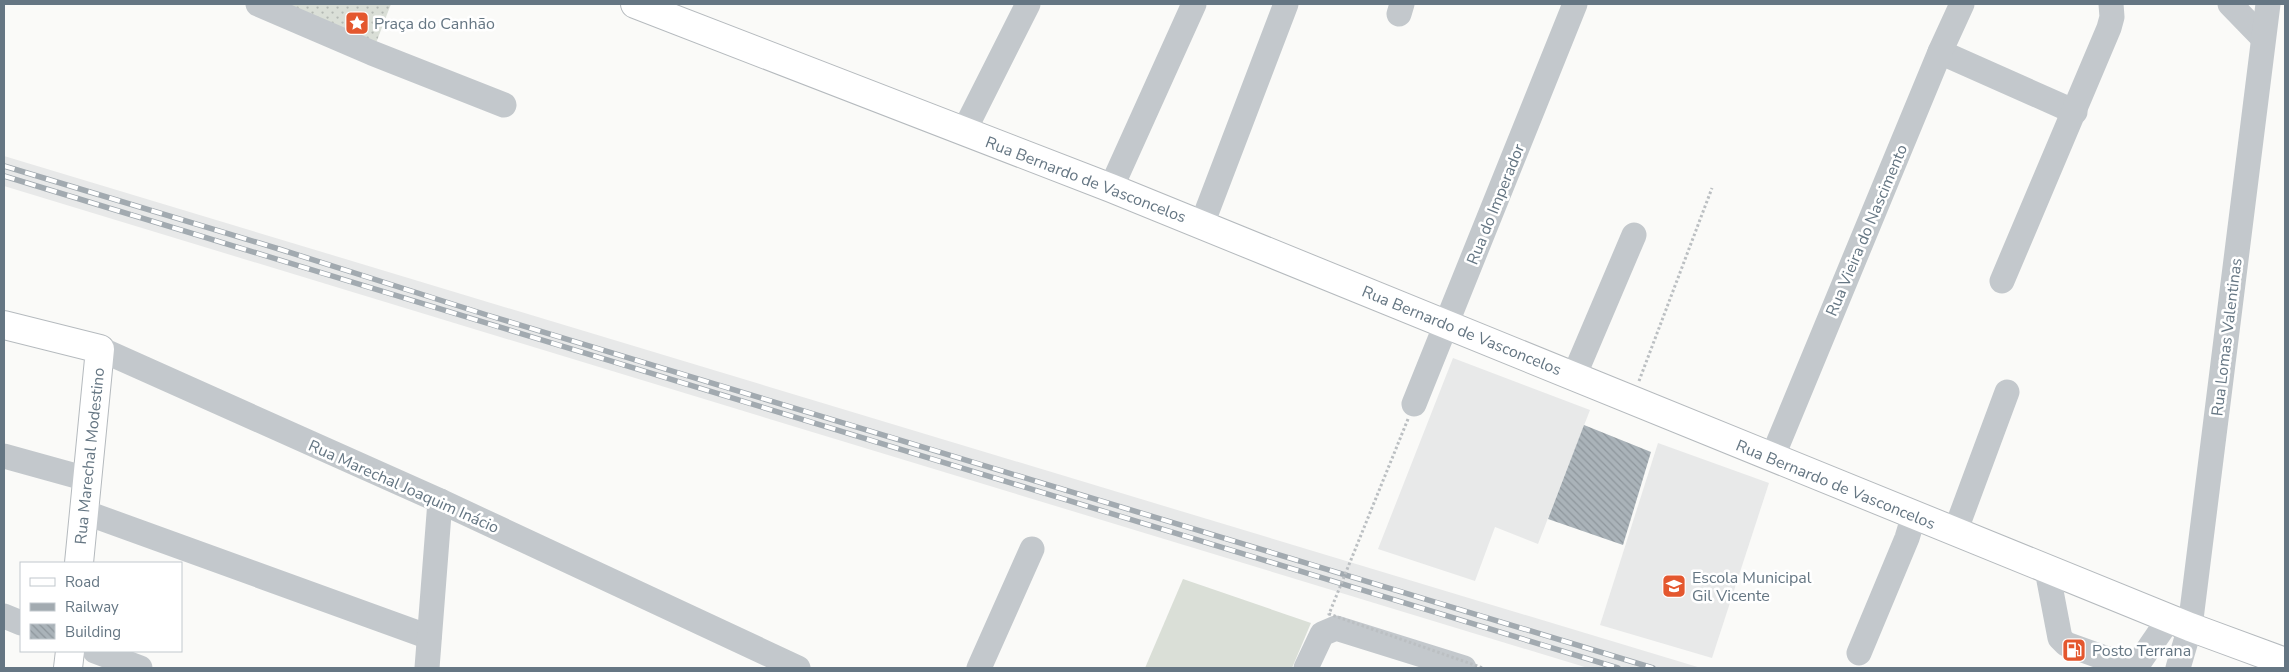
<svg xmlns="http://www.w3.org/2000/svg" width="2289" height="672" font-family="'Nunito Sans',sans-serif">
<defs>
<pattern id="park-dots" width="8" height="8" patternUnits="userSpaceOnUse" patternTransform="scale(1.25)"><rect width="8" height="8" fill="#dadfd7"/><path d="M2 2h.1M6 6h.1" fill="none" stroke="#b4b9b4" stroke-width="1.8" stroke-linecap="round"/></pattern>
<pattern id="building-back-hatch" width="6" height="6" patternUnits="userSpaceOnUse" patternTransform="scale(1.25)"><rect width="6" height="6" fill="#aab3b9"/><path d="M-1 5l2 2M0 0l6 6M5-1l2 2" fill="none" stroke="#8e969c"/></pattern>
</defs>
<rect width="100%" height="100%" fill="#fafaf8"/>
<g fill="#e8e9e9">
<path d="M4,156L1701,668H1588L4,186Z"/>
<path d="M1453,358L1590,410L1538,544L1495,527L1475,581L1378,549Z"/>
<path d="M1658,443L1769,483L1712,658L1600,625Z"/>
</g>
<path fill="url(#park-dots)" d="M285,4H391L376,43Z"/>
<path fill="#dadfd7" d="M1183,579L1311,623L1292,668H1145Z"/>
<path fill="url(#building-back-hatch)" d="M1584,425L1651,452L1623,545L1548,519Z"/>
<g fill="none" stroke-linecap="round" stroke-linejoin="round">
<g stroke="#b5babe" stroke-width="30">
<g id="major">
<path d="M635,4L1111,188L2190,627L2285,662"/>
<path d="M4,325L100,349L79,563"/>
<path d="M68,668L70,651"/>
</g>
</g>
<path stroke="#bbbfc2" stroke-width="3" stroke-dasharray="2.5 2.5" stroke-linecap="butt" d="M1639,381L1712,188"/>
<g stroke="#c3c8cc" stroke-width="25">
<path d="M258,4L372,53L504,105"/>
<path d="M2230,4L2263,38"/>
<path d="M1399,14L1402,4"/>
<path d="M1940,52L2075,112"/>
<path d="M964,131L1028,4"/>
<path d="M1111,188L1194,4"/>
<path d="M1202,224L1286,4"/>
<path d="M2002,281L2109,28L2112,17L2111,4"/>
<path d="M100,349L440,501L798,668"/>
<path d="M1574,376L1634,235"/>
<path d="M1414,404L1575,4"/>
<path d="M4,456L87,479"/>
<path d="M1772,458L1940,52L1962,4"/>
<path d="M84,512L429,637"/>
<path d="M1955,532L2007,392"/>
<path d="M2047,570L2060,638L2066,644L2127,666L2138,664L2169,619"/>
<path d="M4,616L21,623"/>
<path d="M95,651L140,668"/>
<path d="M1859,653L1907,538L1914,515"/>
<path d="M427,668L440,501"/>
<path d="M979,668L1032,549"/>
<path d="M1306,668L1322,634L1336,628L1464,668"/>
<path d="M2178,668L2190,627L2268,4"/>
</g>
<use href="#major" stroke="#fff" stroke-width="28"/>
<g stroke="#a2aab0" stroke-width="5.5">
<g id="rail">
<path d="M4,166L279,249L487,315L1653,668"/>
<path d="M4,176L1618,668"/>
</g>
</g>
<use href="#rail" stroke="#fff" stroke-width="4" stroke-dasharray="11" stroke-linecap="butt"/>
<path stroke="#bbbfc2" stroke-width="3" stroke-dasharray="2.5 2.5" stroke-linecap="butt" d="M1408,419L1329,614L1483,668"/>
</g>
<defs>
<g id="sight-square" transform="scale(1.25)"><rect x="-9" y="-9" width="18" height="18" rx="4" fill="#e4572e" stroke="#fff"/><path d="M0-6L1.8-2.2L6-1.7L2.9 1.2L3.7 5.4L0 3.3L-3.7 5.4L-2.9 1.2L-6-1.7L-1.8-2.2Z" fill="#fff"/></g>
<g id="school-square" transform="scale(1.25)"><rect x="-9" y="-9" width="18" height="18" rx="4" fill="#e4572e" stroke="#fff"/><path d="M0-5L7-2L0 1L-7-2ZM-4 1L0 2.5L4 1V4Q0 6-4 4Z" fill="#fff"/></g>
<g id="fuel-square" transform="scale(1.25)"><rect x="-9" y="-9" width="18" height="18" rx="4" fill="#e4572e" stroke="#fff"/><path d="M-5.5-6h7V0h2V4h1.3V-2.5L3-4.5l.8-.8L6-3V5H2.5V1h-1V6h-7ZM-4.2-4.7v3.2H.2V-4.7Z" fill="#fff"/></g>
</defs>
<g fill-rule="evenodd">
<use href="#sight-square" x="357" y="23"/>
<use href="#school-square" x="1674" y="586"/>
<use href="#fuel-square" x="2074" y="650"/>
</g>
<g text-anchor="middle" stroke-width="5" stroke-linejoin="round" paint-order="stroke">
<g font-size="16" fill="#657683" stroke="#fff" text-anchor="start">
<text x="374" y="29">Praça do Canhão</text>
<text x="1692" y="583">Escola Municipal<tspan x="1692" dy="18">Gil Vicente</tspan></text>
<text x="2092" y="656">Posto Terrana</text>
</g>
<g font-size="16" fill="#657683" stroke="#fff">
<text transform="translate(1086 179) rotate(21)" y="6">Rua Bernardo de Vasconcelos</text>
<text transform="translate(1495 204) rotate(-68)" y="6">Rua do Imperador</text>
<text transform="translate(1866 230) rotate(-67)" y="6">Rua Vieira do Nascimento</text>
<text transform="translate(1462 330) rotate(22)" y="6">Rua Bernardo de Vasconcelos</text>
<text transform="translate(2226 337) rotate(-83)" y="6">Rua Lomas Valentinas</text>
<text transform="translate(89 456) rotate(-84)" y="6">Rua Marechal Modestino</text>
<text transform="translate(1836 484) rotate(22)" y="6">Rua Bernardo de Vasconcelos</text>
<text transform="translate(404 486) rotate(24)" y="6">Rua Marechal Joaquim Inácio</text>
</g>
</g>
<rect width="2289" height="672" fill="none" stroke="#657683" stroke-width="10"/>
<rect x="20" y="562" width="162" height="90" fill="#ffffff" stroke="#c1c8cd"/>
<rect x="30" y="578" width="25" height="8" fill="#ffffff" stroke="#c1c8cd"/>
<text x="65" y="587" font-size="15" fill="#657683">Road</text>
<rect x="30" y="603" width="25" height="8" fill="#a2aab0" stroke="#c1c8cd"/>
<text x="65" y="612" font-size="15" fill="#657683">Railway</text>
<rect x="30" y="624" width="25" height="15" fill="url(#building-back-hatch)" stroke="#c1c8cd"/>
<text x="65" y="637" font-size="15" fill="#657683">Building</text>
</svg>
